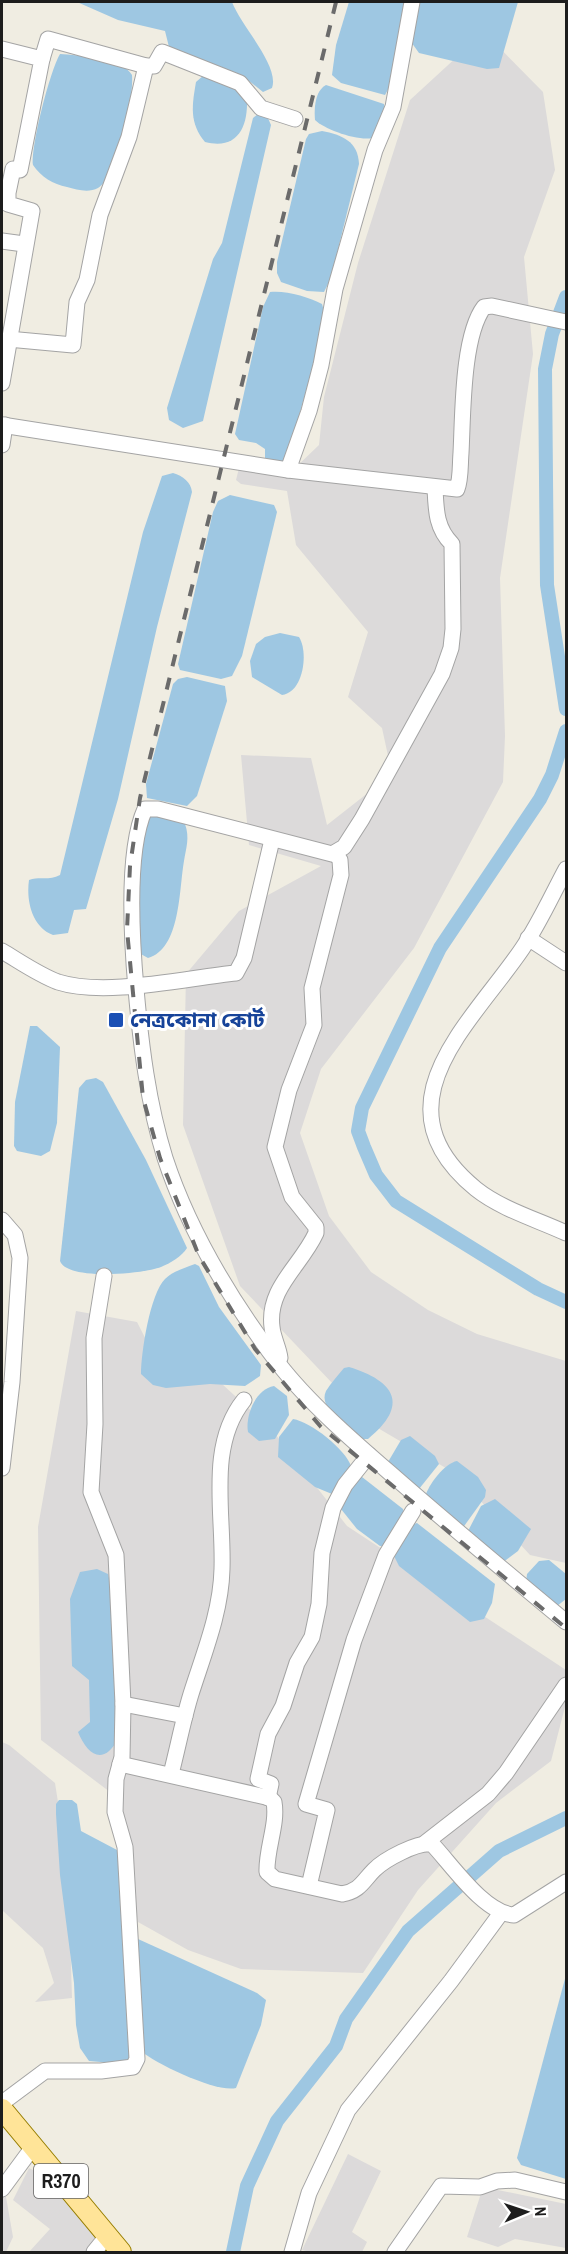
<svg xmlns="http://www.w3.org/2000/svg" width="568" height="2254" font-family="'Archivo Narrow','Noto Sans Bengali',sans-serif">
<rect width="100%" height="100%" fill="#f0ede2"/>
<g fill="#dcdada">
<path d="M484,32L543,92L555,170L524,257L533,354L500,578L505,736L503,782L414,948L321,1069L300,1133L329,1216L371,1272L428,1310L477,1334L566,1361V1563L530,1555L456,1474L371,1424L240,1286L183,1125L186,974L239,911L321,866L249,845L241,755L311,758L327,825L392,774L382,728L348,697L368,632L296,545L287,491L241,484L236,480L240,464L294,469L319,445L324,397L358,263L410,100Z"/>
<path d="M76,1311L137,1322L169,1385L209,1372L272,1430L347,1526L566,1670V1703L551,1761L496,1803L418,1890L363,1973L241,1969L188,1950L138,1922L114,1795L41,1740L38,1527Z"/>
<path d="M2,1742L9,1745L55,1783L68,1866L72,1998L35,2002L54,1983L43,1948L2,1910Z"/>
<path d="M348,2154L381,2171L352,2232L367,2242L362,2252H310L302,2250Z"/>
<path d="M29,2168L48,2178L107,2243L100,2252H29L50,2229L13,2200Z"/>
<path d="M2,2174L13,2237L6,2252H2Z"/>
<path d="M483,2187L566,2204V2248L515,2239L498,2247L467,2237Z"/>
</g>
<g fill="#9ec7e2">
<path d="M77,2H232C241,26 280,66 272,88L263,92L248,80L210,67L169,47L165,31L118,20Z"/>
<path d="M349,2H409L392,82L385,95L341,83L332,75L336,45Z"/>
<path d="M417,2H518L499,68L487,69L419,53L409,39Z"/>
<path d="M60,54C77,55 124,59 132,75C134,98 119,176 98,188C89,193 77,190 67,187C53,184 41,177 33,165C31,145 50,71 60,54Z"/>
<path d="M204,75L227,82L247,99C248,128 237,150 205,142C189,123 192,105 196,82Z"/>
<path d="M326,85L384,104L385,111L376,137C362,143 325,130 315,120C314,108 315,91 326,85Z"/>
<path d="M258,114L267,116L271,125L203,421L183,428L169,420L167,408L213,259L222,243L253,118Z"/>
<path d="M322,131C342,135 358,141 359,164L331,278L324,292L307,291L281,282L277,273V262L306,139L309,134Z"/>
<path d="M270,292C285,290 309,297 322,304L324,311L313,366L286,462L265,461V449L256,443L239,440L235,434L263,307Z"/>
<path d="M173,473C183,476 191,482 192,492L157,627L118,799L86,909L74,910L68,933L53,935C32,927 26,901 29,880C40,876 49,881 60,875L143,532L162,476Z"/>
<path d="M230,495L274,505L277,512L242,656L232,676L221,679L180,670L178,664L213,512L218,501Z"/>
<path d="M280,633L299,637C309,653 303,693 282,695L252,677L250,661L256,644L265,637Z"/>
<path d="M187,677L225,686L227,701L197,796L187,806L147,798L146,784L173,684L178,679Z"/>
<path d="M154,816L185,824C190,838 186,848 184,861C179,888 181,949 148,958L139,953L135,889L146,817Z"/>
<path d="M30,1026H37L60,1047L57,1123L50,1151L41,1156L17,1151L14,1146L15,1102Z"/>
<path d="M96,1078L103,1082L146,1160L187,1248C182,1256 171,1263 161,1267C143,1274 67,1281 60,1261L79,1088L86,1080Z"/>
<path d="M195,1264L199,1266L219,1307L261,1365L260,1376L245,1386L210,1384L166,1388L153,1385L141,1374C141,1353 150,1294 165,1279C173,1271 185,1268 195,1264Z"/>
<path d="M349,1367C395,1381 410,1405 368,1439H362C351,1429 317,1409 326,1391C331,1383 338,1375 344,1368Z"/>
<path d="M274,1386L287,1396L289,1415L275,1439L259,1441L248,1432C245,1415 256,1389 274,1386Z"/>
<path d="M293,1419C311,1422 345,1449 351,1466L332,1494L315,1487L278,1457L279,1437Z"/>
<path d="M410,1436L435,1456L439,1464L419,1489L388,1462L401,1440Z"/>
<path d="M457,1461L478,1477L486,1490L485,1497L462,1529L425,1497C428,1485 445,1463 457,1461Z"/>
<path d="M362,1477L403,1509L404,1513L385,1546H380L357,1529L341,1509L356,1479Z"/>
<path d="M495,1499L531,1529L518,1551L502,1563L468,1531L481,1506Z"/>
<path d="M417,1523L495,1584L492,1603L484,1619L470,1622L399,1566L394,1556L411,1525Z"/>
<path d="M549,1560L566,1574V1599L557,1606L526,1582L527,1574L539,1561Z"/>
<path d="M97,1569L108,1574L111,1587L118,1739C103,1767 87,1754 78,1732L90,1722L89,1680L72,1666L70,1599L80,1572Z"/>
<path d="M59,1800H72L77,1804L81,1831L117,1850L122,1870L131,2057L124,2064L89,2061L80,2048L76,2025L74,1983L60,1875L56,1814V1804Z"/>
<path d="M138,1939L257,1993L266,2000L261,2025L236,2088C217,2093 156,2064 141,2051Z"/>
<path d="M566,1975V2179L521,2165L517,2158Z"/>
</g>
<g fill="none" stroke-linecap="round" stroke-linejoin="round">
<g stroke="#9ec7e2" stroke-width="14">
<path d="M566,297L552,334L545,369L547,585L566,709"/>
<path d="M566,731L552,775L540,799L440,948L362,1108L358,1131L364,1147L376,1175L396,1201L538,1289L566,1302"/>
<path d="M233,2252L247,2186L277,2121L336,2046L346,2019L408,1931L499,1851L566,1818"/>
</g>
<g stroke="#a4a4a4" stroke-width="17">
<g id="minor">
<path d="M2,49L42,59L20,170L13,169L8,193V204L32,211L2,383"/>
<path d="M42,59L48,39L146,66H154L162,52L240,83L261,108L295,119"/>
<path d="M2,241L24,244"/>
<path d="M8,339L73,345L77,302L87,280L100,215L129,137L146,66"/>
<path d="M2,425L288,470L457,489C461,479 460,464 461,453C463,415 462,336 484,307L492,306L566,322"/>
<path d="M2,445L5,425"/>
<path d="M288,470L309,411L321,365L335,289L375,150L393,107L412,2"/>
<path d="M435,488C436,510 436,528 452,544L453,629L451,648L442,674L362,819L344,847L332,854L158,809H145C126,851 132,943 136,989C141,1046 148,1103 165,1158C189,1231 232,1302 278,1363C308,1402 353,1441 390,1473C448,1524 507,1573 566,1622"/>
<path d="M566,869C552,895 539,924 522,949C471,1024 373,1105 476,1189C501,1209 538,1220 566,1233"/>
<path d="M528,938L566,963"/>
<path d="M2,951C19,961 39,975 58,982C105,997 186,978 236,973L244,958L271,844"/>
<path d="M2,1220L15,1235L20,1258L12,1382L2,1468"/>
<path d="M280,1358C279,1348 273,1338 272,1327C267,1288 301,1266 316,1233V1227L292,1197L275,1147L289,1090L314,1025L312,988L341,875L340,860L335,853"/>
<path d="M123,1704L185,1716"/>
<path d="M120,1764L270,1798L274,1802C278,1824 266,1849 267,1872L275,1879L342,1894C360,1891 363,1881 374,1870C385,1859 417,1842 432,1844C452,1865 484,1913 514,1915L566,1882"/>
<path d="M171,1774C178,1747 183,1720 191,1694C204,1653 221,1612 222,1569C224,1513 207,1446 244,1400"/>
<path d="M268,1798L271,1784L258,1779L268,1734L283,1706L297,1663L312,1637L319,1604L322,1553L333,1508L345,1485L369,1455"/>
<path d="M425,1843L488,1794L506,1773L566,1685"/>
<path d="M309,1886L327,1810L306,1804L354,1640L386,1555L413,1511"/>
<path d="M2,2103L45,2071H101L133,2067L137,2059L125,1847L115,1812L116,1779L122,1757L123,1704L116,1555L91,1492L95,1424L94,1338L104,1276"/>
<path d="M2,2189L33,2147"/>
<path d="M94,2252L107,2236"/>
<path d="M292,2252L309,2193L348,2110L451,1981L501,1913"/>
<path d="M395,2252L441,2186L480,2187L497,2181L515,2180L566,2192"/>
</g>
</g>
<g stroke="#977e00" stroke-width="22">
<path id="major" d="M2,2109L121,2252"/>
</g>
<use href="#minor" stroke="#fff" stroke-width="15"/>
<use href="#major" stroke="#ffe498" stroke-width="20"/>
<path stroke="#6b6b6b" stroke-width="4" stroke-dasharray="12 12" stroke-linecap="butt" d="M336,2L140,798L130,866L127,930L143,1098L160,1158L199,1256L255,1349L321,1427L566,1628"/>
</g>
<rect fill="#1a4fb4" stroke="#fff" stroke-width="2" x="108" y="1012" width="16" height="16" rx="3"/>
<g text-anchor="middle" stroke-width="6" stroke-linejoin="round" paint-order="stroke">
<rect fill="#fff" stroke="#616161" stroke-width="1.5" x="34" y="2164" width="54" height="34" rx="4.5"/>
<g font-size="20" font-weight="bold" fill="#1d1d1d">
<text x="61" y="2188">R370</text>
</g>
<g font-size="21" font-weight="bold" fill="#164399" stroke="#fff" text-anchor="start">
<text x="130" y="1027">নেত্রকোনা কোর্ট</text>
</g>
</g>
<rect width="568" height="2254" fill="none" stroke="#1d1d1d" stroke-width="6"/>
<g transform="translate(526 2212) rotate(88)" stroke="#ffffff" stroke-width="4.5" paint-order="stroke">
<path d="M0-4.5L10 22L0 15L-10 22Z" fill="#1d1d1d"/>
<text y="-9" font-size="16" font-weight="bold" text-anchor="middle" fill="#1d1d1d">N</text>
</g>
</svg>
